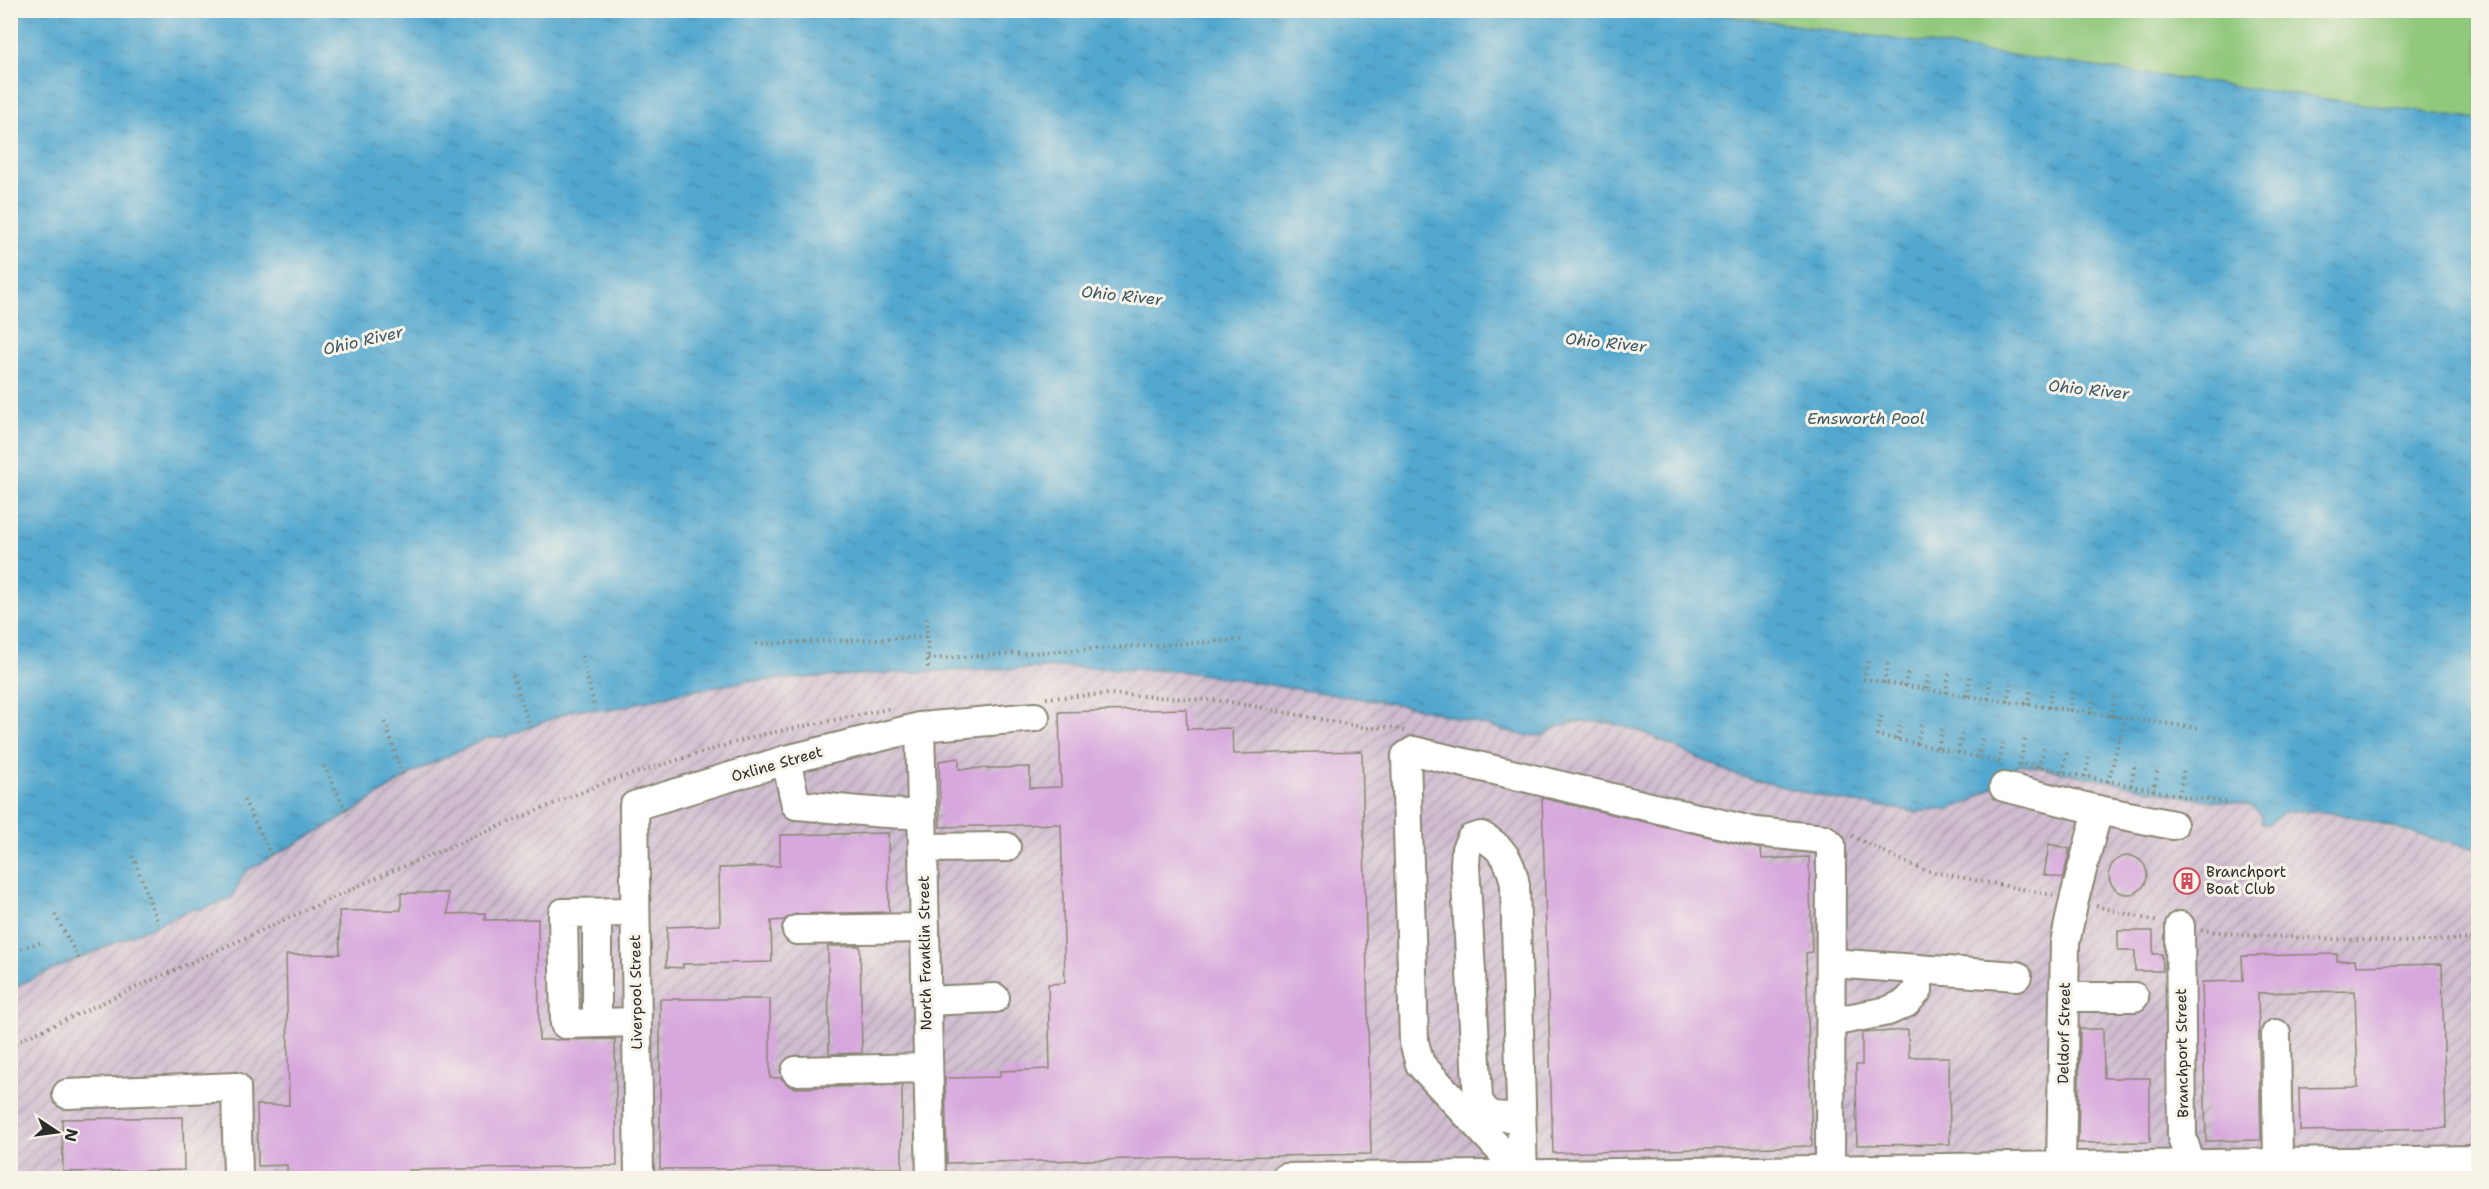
<svg xmlns="http://www.w3.org/2000/svg" width="2489" height="1189" font-family="'Shantell Sans',sans-serif">
<defs>
<pattern id="industrial-furrows" width="10" height="10" patternUnits="userSpaceOnUse" patternTransform="scale(1.5)"><rect width="10" height="10" fill="#cfbdcf"/><path d="M-1 1l2-2M0 10L10 0M9 11l2-2" fill="none" stroke="#a89aa8"/></pattern>
<pattern id="water-ripples" width="26" height="14" patternUnits="userSpaceOnUse" patternTransform="scale(1.5)"><rect width="26" height="14" fill="#53a8cf"/><path d="M2 4q2-2 4 0t4 0M15 11q2-2 4 0t4 0" fill="none" stroke="#4589a8"/></pattern>
</defs>
<rect width="100%" height="100%" fill="#f7f3e8"/>
<filter id="ink" filterUnits="userSpaceOnUse"><feTurbulence type="fractalNoise" baseFrequency=".0167" numOctaves="2"/><feDisplacementMap in="SourceGraphic" scale="12" xChannelSelector="R" yChannelSelector="G"/><feConvolveMatrix kernelMatrix="1 2 1 2 8 2 1 2 1" color-interpolation-filters="sRGB"/></filter>
<filter id="wash" filterUnits="userSpaceOnUse"><feTurbulence type="fractalNoise" baseFrequency=".008" numOctaves="4" result="noise"/><feDisplacementMap in="SourceGraphic" scale="24" xChannelSelector="R" yChannelSelector="G"/><feGaussianBlur stdDeviation="1.35" result="paint"/><feColorMatrix in="noise" values="0 0 0 0 0 0 0 0 0 0 0 0 0 0 0 0 0 1.4 0 .05"/><feComposite in="paint" operator="in"/></filter>
<g filter="url(#wash)">
<rect width="100%" height="100%" fill="#e9e1bd"/>
<path fill="url(#industrial-furrows)" d="M1069,667L1180,671L1353,697L1414,707L1522,735L1542,736L1559,726L1582,721L1611,723L1640,731L1735,775L1836,800L1916,812L1950,809L1970,802L1995,786L2016,766L2023,764L2197,799L2241,803L2258,811L2262,816L2261,823L2269,824L2284,812H2328L2431,839L2478,849V1178H11L10,988L192,909H203L232,898L242,876L250,869L348,815L414,772L487,738L505,737L577,709L610,710L679,693L749,681L888,673Z"/>
<path fill="#90c87b" stroke="#5e7a53" stroke-width="1.5" d="M1686,11H2478V120Z"/>
<path fill="url(#water-ripples)" stroke="#3f6a7d" stroke-width="1.5" d="M1686,10L2478,120V849C2415,839 2349,805 2284,812L2269,824L2261,823L2262,816L2253,807L2241,803L2197,799L2023,764L2016,766L1995,786L1970,802L1950,809L1916,812L1836,800L1735,775L1640,731L1611,723L1582,721L1559,726L1542,736L1522,735L1414,707L1180,671L1069,667L888,673L749,681L679,693L610,710L577,709L505,737L487,738L414,772L348,815L250,869L242,876L232,898L203,909H192L11,988V11Z"/>
<g id="blocks">
<g fill="#d7a7dd">
<path d="M1186,709L1187,729L1232,728L1233,754L1362,751L1371,1154L947,1163L945,1078L1000,1077V1071L1050,1069L1048,984L1065,983L1061,824L940,827L939,761L959,758V769L1030,767V788L1061,787L1059,712Z"/>
<path d="M1542,798L1761,849L1762,859L1809,857L1812,952L1806,953L1812,1146L1553,1153Z"/>
<path d="M888,833L889,912L796,914L784,920L771,921L772,962L683,964V968L666,967L667,927L720,925L719,868L780,866V835Z"/>
<path d="M2049,844L2070,849L2063,878L2044,875Z"/>
<circle cx="2128" cy="875" r="19"/>
<path d="M401,893H448V914L485,913V920L538,919L539,1040L615,1039L617,1166L409,1170V1179H287V1165L258,1166L257,1105H289L286,955L340,954L339,911L401,910Z"/>
<path d="M2118,931H2153V954H2162L2163,971H2135V951H2118Z"/>
<path d="M828,946H860L862,1053L829,1054Z"/>
<path d="M2337,954V961L2355,960L2356,966L2442,964L2446,1128L2300,1131L2299,1088L2358,1087L2355,991L2258,993L2261,1140L2206,1141L2202,982L2243,981L2242,956Z"/>
<path d="M660,999H770V1078H781L789,1086L796,1088L902,1085V1168L660,1169Z"/>
<path d="M2080,1029H2103L2104,1078H2150V1142L2078,1143Z"/>
<path d="M1908,1030L1909,1057H1949L1950,1144L1857,1145L1856,1065H1862V1033Z"/>
<path d="M183,1117L184,1170L63,1172L62,1119Z"/>
</g>
</g>
</g>
<g filter="url(#ink)">
<use href="#blocks" fill-opacity="0" stroke="#8a8674" stroke-width="1.5"/>
<g fill="none" stroke-linecap="round" stroke-linejoin="round">
<g stroke="#8a8674" stroke-width="32">
<g id="minor">
<path d="M920,727L931,1178"/>
<path d="M786,760L796,805C838,808 881,815 922,814"/>
<path d="M2004,787L2098,810L2074,900L2065,943L2061,1167"/>
<path d="M2098,810L2173,825"/>
<path d="M923,848L1006,847"/>
<path d="M635,912L563,913L565,1024L636,1022"/>
<path d="M597,913V1023"/>
<path d="M2180,926L2182,1137L2190,1163V1178"/>
<path d="M797,930L925,928"/>
<path d="M1831,963L2017,976"/>
<path d="M2065,997H2134"/>
<path d="M926,1001L995,998"/>
<path d="M1831,1022L1888,1011L1906,1003L1918,990V969"/>
<path d="M2276,1034L2278,1162"/>
<path d="M796,1071L927,1068"/>
<path d="M67,1094L236,1087L238,1178"/>
<path d="M1521,1117C1501,1116 1487,1121 1478,1099L1465,865L1466,849L1471,839L1481,836C1502,847 1511,861 1515,885L1523,1178"/>
<path d="M1511,1175L1509,1164L1502,1152L1420,1064L1414,1042L1406,756L1414,751L1756,832L1824,839L1831,845L1830,1171"/>
<path d="M639,1178L634,806L786,760L920,727L1035,717"/>
<path d="M1286,1178L2478,1160"/>
</g>
</g>
<g stroke="#8a8674" stroke-width="4" stroke-dasharray="1.5 4.5" stroke-linecap="butt">
<path d="M927,618L928,672"/>
<path d="M756,644L928,637"/>
<path d="M582,656L595,709"/>
<path d="M928,659L1243,640"/>
<path d="M1868,661L1864,679L1967,696L2199,728"/>
<path d="M513,675L530,727"/>
<path d="M1884,683L1888,664"/>
<path d="M1905,686L1908,668"/>
<path d="M1926,689L1929,671"/>
<path d="M1946,693L1949,674"/>
<path d="M1967,696L1970,677"/>
<path d="M1046,698L1109,694L1225,701L1367,728L1390,727L1405,731"/>
<path d="M1988,699L1990,680"/>
<path d="M2008,702L2011,683"/>
<path d="M2028,705L2031,686"/>
<path d="M2049,708L2052,689"/>
<path d="M2070,711L2072,692"/>
<path d="M2091,714L2093,695"/>
<path d="M1881,716L1877,735L2004,763"/>
<path d="M2111,717L2114,698"/>
<path d="M385,722L404,779"/>
<path d="M1897,739L1901,721"/>
<path d="M1917,744L1921,725"/>
<path d="M1938,748L1942,729"/>
<path d="M1958,753L1962,734"/>
<path d="M1978,758L1982,739"/>
<path d="M1999,762L2003,743"/>
<path d="M2018,765L2023,764L2197,799L2226,802"/>
<path d="M2020,765L2025,739"/>
<path d="M324,766L348,815"/>
<path d="M2039,767L2045,744"/>
<path d="M2063,772L2067,752"/>
<path d="M2085,777L2090,754"/>
<path d="M2108,782L2125,719"/>
<path d="M2131,786L2135,762"/>
<path d="M2153,791L2158,768"/>
<path d="M2179,796L2184,768"/>
<path d="M244,800L272,857"/>
<path d="M1852,836L1909,864L1928,871L2053,895"/>
<path d="M133,856L158,924"/>
<path d="M2096,906L2158,922"/>
<path d="M55,915L79,959"/>
<path d="M2201,930L2246,935L2402,942L2478,939"/>
<path d="M10,952L42,942"/>
<path d="M10,1045L385,874L606,782L756,736L893,708"/>
</g>
<use href="#minor" stroke="#fff" stroke-width="28"/>
</g>
</g>
<defs>
<g id="building-ring" transform="scale(1.35)"><circle r="9.5" fill="#f7f3e8" stroke="#d1495b" stroke-width="1.5"/><path d="M-4-6H4V6H1V3H-1V6H-4ZM-2.5-4.3h1.7v1.8h-1.7ZM.8-4.3h1.7v1.8H.8ZM-2.5-1h1.7V.8h-1.7ZM.8-1h1.7V.8H.8Z" fill="#d1495b"/></g>
</defs>
<g fill-rule="evenodd">
<use href="#building-ring" x="2187" y="881"/>
</g>
<g text-anchor="middle" stroke-width="6" stroke-linejoin="round" paint-order="stroke">
<g font-size="15" fill="#2b2b2b" stroke="#f7f3e8">
<text transform="translate(777 764) rotate(-16)" y="5">Oxline Street</text>
<text transform="translate(925 953) rotate(-91)" y="5">North Franklin Street</text>
<text transform="translate(636 992) rotate(-91)" y="5">Liverpool Street</text>
<text transform="translate(2064 1033) rotate(-89)" y="5">Deldorf Street</text>
<text transform="translate(2182 1053) rotate(-91)" y="5">Branchport Street</text>
</g>
<g font-size="15" fill="#2b2b2b" stroke="#f7f3e8" text-anchor="start">
<text x="2206" y="877">Branchport<tspan x="2206" dy="17">Boat Club</tspan></text>
</g>
<g font-size="16" font-style="italic" fill="#395764" stroke="#f7f3e8">
<text transform="translate(1122 295) rotate(6)" y="6">Ohio River</text>
<text transform="translate(363 340) rotate(-13)" y="6">Ohio River</text>
<text transform="translate(1606 342) rotate(6)" y="6">Ohio River</text>
<text transform="translate(2089 389) rotate(6)" y="6">Ohio River</text>
<text x="1866" y="424">Emsworth Pool</text>
</g>
</g>
<rect width="2489" height="1189" fill="none" stroke="#f7f3e8" stroke-width="36"/>
<g transform="translate(57 1132) rotate(103)" stroke="#f7f3e8" stroke-width="4.5" paint-order="stroke">
<path d="M0-4.5L10 22L0 15L-10 22Z" fill="#2b2b2b"/>
<text y="-9" font-size="16" font-weight="bold" text-anchor="middle" fill="#2b2b2b">N</text>
</g>
</svg>
